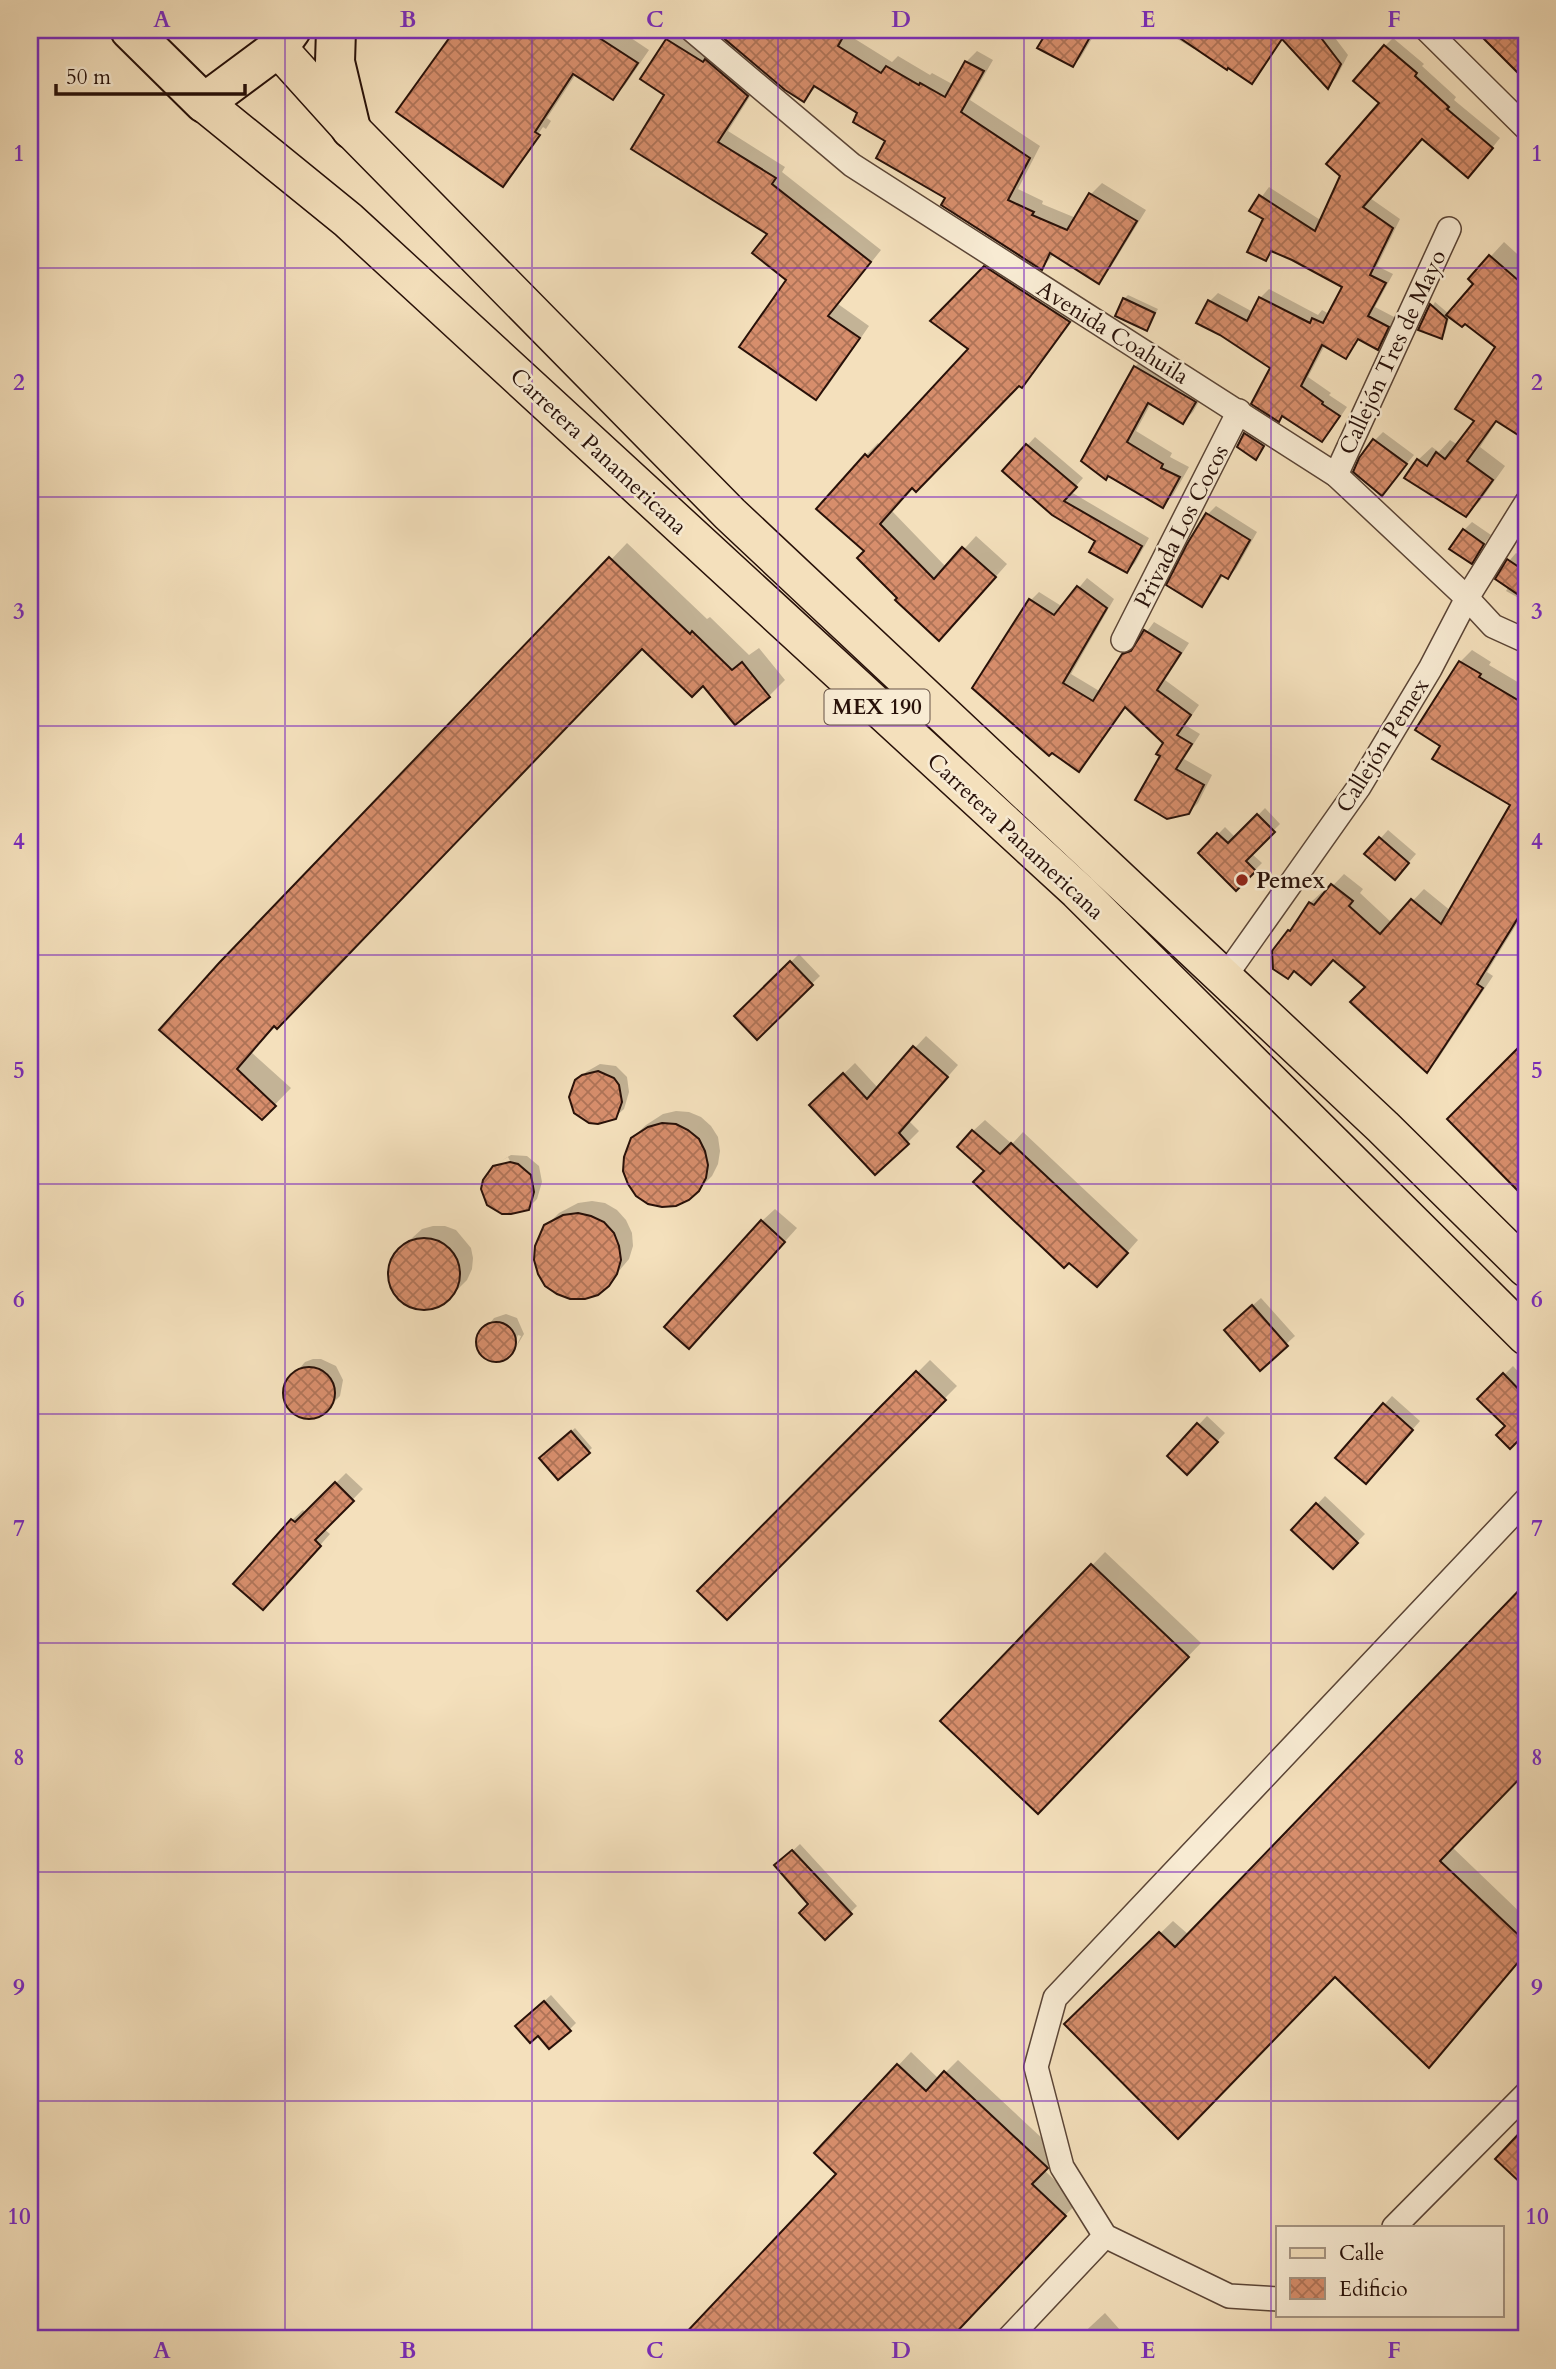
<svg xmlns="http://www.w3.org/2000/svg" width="1556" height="2369" font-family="Cardo,serif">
<defs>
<pattern id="building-cross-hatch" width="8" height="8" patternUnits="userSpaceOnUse" patternTransform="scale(1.75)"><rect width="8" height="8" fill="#d78e6c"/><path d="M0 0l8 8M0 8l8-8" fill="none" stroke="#ae7357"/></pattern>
</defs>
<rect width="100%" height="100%" fill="#f4e0bc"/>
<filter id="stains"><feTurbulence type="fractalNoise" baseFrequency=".00286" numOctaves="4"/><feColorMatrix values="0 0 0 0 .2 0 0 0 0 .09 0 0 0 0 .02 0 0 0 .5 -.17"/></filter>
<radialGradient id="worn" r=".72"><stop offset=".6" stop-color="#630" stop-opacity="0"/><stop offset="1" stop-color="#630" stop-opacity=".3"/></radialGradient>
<g fill="#0003">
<path d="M456,30H619L649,50L625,85L613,98L576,74L547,118L551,121L546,129L543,127L511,173H514L502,185L399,111Z"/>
<path d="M674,30H694L758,84L728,131L785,167L782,172L881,250L838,304L869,326L827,387L816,398L788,280L770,233L667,94L642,79Z"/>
<path d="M716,30H850L847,34L892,62L898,56L930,75L932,73L954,85L966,62L977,51L993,60L970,100L1040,146L1018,189L1043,201L1042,204L1076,218L1091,194L1102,183L1146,210L1109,270L1098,281L1054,254L1042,268L947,198L860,113L817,86L804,99L786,89Z"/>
<path d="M1050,30H1097L1081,57L1073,65L1040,47Z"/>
<path d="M1175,30H1314L1319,33L1322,30H1329L1348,55L1336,78L1328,86L1284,38L1252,81L1197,47L1194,49L1172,36Z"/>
<path d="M1393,38L1424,64L1422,66L1456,97L1454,100L1500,138L1477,167L1422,138L1370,198L1400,219L1377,266L1393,274L1375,307L1396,318L1386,339L1378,347L1360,338L1346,356L1325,345L1308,377L1331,393L1329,395L1347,407L1330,432L1322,440L1283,415L1279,420L1272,367L1210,301L1218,293L1253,312L1260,298L1269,289L1318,315L1322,310L1329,314L1344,286L1274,251L1266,259L1265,219L1252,210L1269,187L1322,221L1381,102L1385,46Z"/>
<path d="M1504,242L1526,262V438L1498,420L1480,447L1505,466L1480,501L1466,515L1406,477L1418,460L1432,447L1439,452L1450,440L1458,445L1476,421L1497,347L1465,322L1450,315L1445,333L1441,337L1420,329L1435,302L1449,314L1475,284L1470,279Z"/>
<path d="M997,255L1081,309L1034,373L1022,386L1019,384L912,486L891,510L947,568L976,536L1007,564L952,626L899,598L866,551V455L878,443L881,446L970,348L933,321Z"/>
<path d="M1128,295L1158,309L1146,329L1124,299Z"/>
<path d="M1145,356L1205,391L1193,412L1183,422L1151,403L1136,431L1172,453L1170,457L1189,467L1173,495L1163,506L1109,474L1135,367Z"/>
<path d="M1249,430L1267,442L1259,454L1239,446Z"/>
<path d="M1383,432L1414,455L1382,494L1375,440Z"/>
<path d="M1035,437L1083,478L1071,492L1149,538L1135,563L1127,571L1097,540L1004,471Z"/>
<path d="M1216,506L1257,532L1236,569L1228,577L1224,574L1210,596L1202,605L1208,514Z"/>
<path d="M1472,522L1491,535L1471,562L1464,530Z"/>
<path d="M627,543L707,619L710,617L749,655L759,648L785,680L769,696L703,684L642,647L251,1052L291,1088L262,1118L162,1030Z"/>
<path d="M1516,553L1525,559L1526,557V602L1506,591L1509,586V561Z"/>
<path d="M1087,578L1114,599L1071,674L1101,692L1123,655L1133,645L1138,644L1154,622L1189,643L1165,680L1199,705L1185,725L1200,734L1184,759L1212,775L1198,803L1188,813L1162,755L1166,742L1127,706L1088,761L1079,770L1030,601L1039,592L1063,607Z"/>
<path d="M1472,650L1491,662L1489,665L1526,687V909L1487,972L1493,976L1438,1059L1427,1071L1367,986L1334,959L1296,970L1288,977L1289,931L1310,903L1322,892L1325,894L1344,874L1363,889L1360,893L1392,923L1424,889L1451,911L1512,804L1442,746L1460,662Z"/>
<path d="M1265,808L1280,824L1251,853L1262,863L1236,889L1200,853L1225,827L1236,838Z"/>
<path d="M1388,830L1416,854L1403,869L1380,839Z"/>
<path d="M799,954L820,976L757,1037L736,1016Z"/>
<path d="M926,1036L958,1065L909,1121L919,1131L908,1142L823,1094L855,1063L878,1088Z"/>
<path d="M1526,1043V1197L1449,1119Z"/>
<path d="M600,1064L616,1066L627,1077L629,1092L624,1109L615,1117L577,1081L586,1072Z"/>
<path d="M676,1111L689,1112L701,1117L711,1126L718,1137L720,1151L718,1164L712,1176L698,1190L632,1138L646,1125L663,1114Z"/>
<path d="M985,1120L1012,1144L1023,1132L1138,1240L1109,1273L1069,1261L986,1171L973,1131Z"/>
<path d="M511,1155L527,1156L539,1166L542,1182L537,1199L528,1208L495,1167L510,1161L508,1157L501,1161Z"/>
<path d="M592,1201L605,1203L617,1210L626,1220L632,1233L633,1246L629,1259L608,1284L546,1226L559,1213L578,1203Z"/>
<path d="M775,1209L797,1228L702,1334L762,1221Z"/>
<path d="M433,1226H445L456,1230L471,1248L473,1258L472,1269L467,1280L445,1302L424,1308L403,1301L391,1283L390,1271L392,1260L399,1250L422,1229Z"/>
<path d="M1261,1298L1295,1336L1260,1368L1234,1322Z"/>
<path d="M506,1314L517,1318L524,1334L516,1347L521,1336L518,1335L510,1353L506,1357L494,1360L484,1355L480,1350L479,1338L494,1318Z"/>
<path d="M313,1359H321L336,1366L343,1380L340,1396L331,1405L318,1416L302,1417L289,1407L285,1401L286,1384L305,1362Z"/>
<path d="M930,1360L957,1386L727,1618L700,1591Z"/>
<path d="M1513,1366L1526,1380V1430L1510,1446L1507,1426L1480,1399Z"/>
<path d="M1392,1396L1420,1421L1374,1473L1338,1457Z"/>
<path d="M1207,1416L1225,1433L1187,1473L1169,1456Z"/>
<path d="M575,1428L592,1448L559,1478L541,1458Z"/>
<path d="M346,1473L363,1489L324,1529L330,1534L274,1597L292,1520L303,1510L306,1513Z"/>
<path d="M1325,1496L1365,1534L1333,1567L1293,1530Z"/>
<path d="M1105,1552L1201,1643L1038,1812L942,1721Z"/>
<path d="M1526,1585V1770L1452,1847L1526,1918V1953L1442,2052L1335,1975L1066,2024L1173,1921L1189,1935Z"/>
<path d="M800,1844L857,1906L825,1937L810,1904L784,1859Z"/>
<path d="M551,1995L576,2023L569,2030L524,2020Z"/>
<path d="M911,2052L939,2079L958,2060L1059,2154L1044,2170L1078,2202L949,2339H682L839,2173L816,2153Z"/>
<path d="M1105,2313L1128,2339H1077Z"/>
</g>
<g fill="url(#building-cross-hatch)" stroke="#281109" stroke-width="2">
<path d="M455,30H587L638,63L613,100L573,74L535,132L540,135L503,187L396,112Z"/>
<path d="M724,30H847L838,46L881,73L886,66L919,85L920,83L945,97L965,61L984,71L961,112L1030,158L1008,200L1034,212L1032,215L1067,230L1089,193L1137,221L1099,284L1050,253L1042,270L941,205L945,198L876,158L885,141L853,122L857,113L814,86L804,102L785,90L720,35Z"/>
<path d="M1048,30H1094L1073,67L1037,48Z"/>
<path d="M1168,30H1315L1341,64L1328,89L1282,39L1252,84L1228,68L1227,70Z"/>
<path d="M1475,30H1526V81Z"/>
<path d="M666,39L703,62L705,59L748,96L718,142L776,178L772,184L871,262L828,316L860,338L816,400L739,347L786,280L752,253L767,234L631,149L664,95L640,79Z"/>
<path d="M1384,45L1417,73L1415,76L1449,107L1447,109L1493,148L1468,178L1422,139L1363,207L1393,228L1370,275L1386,283L1368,316L1389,327L1378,350L1358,339L1346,359L1322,345L1301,386L1323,402L1322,404L1340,416L1322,442L1282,416L1279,422L1251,404L1270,368L1220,335L1196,323L1208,300L1247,321L1259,297L1310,323L1312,318L1323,323L1342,287L1292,260L1271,251L1266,261L1247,252L1263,219L1249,211L1259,195L1315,231L1340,176L1326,164L1379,103L1353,81Z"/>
<path d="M1489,255L1526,287V440L1496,421L1467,461L1493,480L1466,517L1404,478L1417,459L1427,466L1436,452L1445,459L1474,421L1455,409L1495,347L1465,324L1462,327L1446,315L1473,284L1468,279Z"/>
<path d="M984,266L1070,322L1022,388L1019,386L916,492L912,488L880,524L934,579L962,547L996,577L939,641L895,600L897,598L857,558L864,551L816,509L865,454L868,457L968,349L930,321Z"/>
<path d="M1123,298L1155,313L1147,331L1115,316Z"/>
<path d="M1430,304L1447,319L1442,339L1418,330Z"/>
<path d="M1134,366L1196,402L1183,424L1148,403L1127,442L1163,464L1161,468L1180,477L1163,508L1108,476L1106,480L1081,461Z"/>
<path d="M1244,433L1264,446L1256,460L1237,447Z"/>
<path d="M1373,439L1407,464L1382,496L1353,472L1359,458Z"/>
<path d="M1026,444L1077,487L1064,501L1142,546L1127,573L1089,552L1095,541L1052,515L1002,471Z"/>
<path d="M1206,513L1250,540L1228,579L1221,575L1202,607L1166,585L1187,544Z"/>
<path d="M1463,529L1484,544L1472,564L1449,549Z"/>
<path d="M609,557L690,634L692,631L732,670L742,662L770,697L735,725L703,686L692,697L642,649L277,1029L274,1026L237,1069L276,1106L262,1120L159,1030L219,963Z"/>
<path d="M1507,559L1526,572V600L1495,579Z"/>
<path d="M1077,586L1107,608L1063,683L1093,701L1122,654L1131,651L1144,630L1181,653L1157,690L1191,715L1177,735L1192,744L1176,769L1204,785L1189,814L1167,819L1135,800L1160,756L1156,754L1163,743L1125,707L1079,772L1052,753L1049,756L972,688L1029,599L1054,615Z"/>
<path d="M1459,661L1481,674L1479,677L1526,705V905L1477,984L1483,988L1427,1073L1350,1002L1365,987L1333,960L1311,985L1294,971L1288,979L1273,969L1272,951L1288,930L1290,931L1309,902L1314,905L1331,884L1353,901L1349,906L1380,934L1411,899L1441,924L1510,805L1432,759L1440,746L1415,730Z"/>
<path d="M1257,814L1275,832L1246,861L1256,871L1236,891L1198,853L1217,833L1228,843Z"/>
<path d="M1379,837L1409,863L1395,880L1364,854Z"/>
<path d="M790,961L813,985L757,1040L734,1016Z"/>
<path d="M1526,1040V1199L1447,1119Z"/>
<path d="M913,1046L948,1077L899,1133L909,1144L875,1175L809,1105L843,1073L867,1099Z"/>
<path d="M598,1071L614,1078L619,1085L622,1102L616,1119L598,1124L589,1123L574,1113L569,1097L575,1080L582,1075Z"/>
<path d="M662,1123L676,1124L688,1130L699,1139L705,1151L708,1165L706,1178L699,1191L689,1200L676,1206L662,1207L648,1204L636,1196L628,1184L623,1171L624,1157L631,1138L648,1127Z"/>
<path d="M972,1130L1000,1154L1011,1143L1128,1253L1097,1287L1069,1263L1064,1268L973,1182L984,1171L957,1147Z"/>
<path d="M510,1162L518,1164L531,1175L534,1192L529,1210L511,1214H502L487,1205L481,1189L483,1180L493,1166Z"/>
<path d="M578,1213L591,1216L604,1222L614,1233L619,1246L621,1260L617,1274L609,1286L598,1295L585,1299H570L557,1294L545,1286L538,1274L534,1260L535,1246L544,1225L563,1215Z"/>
<path d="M761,1220L785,1242L689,1349L664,1327Z"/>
<circle cx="424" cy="1274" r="36"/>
<path d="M1252,1305L1288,1346L1260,1371L1224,1330Z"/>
<circle cx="496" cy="1342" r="20"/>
<circle cx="309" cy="1393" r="26"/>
<path d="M916,1371L946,1400L727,1620L697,1591Z"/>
<path d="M1503,1373L1526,1397V1447L1519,1440L1510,1449L1496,1435L1505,1426L1477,1399Z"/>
<path d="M1383,1403L1413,1430L1366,1484L1335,1458Z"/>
<path d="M1197,1423L1218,1442L1187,1475L1167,1456Z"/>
<path d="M571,1431L590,1453L558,1480L539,1458Z"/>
<path d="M335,1482L354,1501L315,1540L321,1546L263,1610L233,1584L291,1519L295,1522Z"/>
<path d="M1316,1503L1358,1543L1333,1569L1291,1530Z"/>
<path d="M1091,1564L1189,1657L1038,1814L940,1721Z"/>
<path d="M1526,1583V1772L1440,1861L1526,1942V1953L1429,2068L1335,1977L1178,2139L1064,2024L1159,1932L1175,1947Z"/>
<path d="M792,1850L852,1914L825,1940L799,1913L808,1904L774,1865Z"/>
<path d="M544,2001L571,2031L549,2049L538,2036L530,2043L515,2026Z"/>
<path d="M897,2064L926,2091L944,2071L1048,2168L1032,2184L1066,2216L950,2339H680L836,2174L814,2153Z"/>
<path d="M1526,2126V2188L1495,2159Z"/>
</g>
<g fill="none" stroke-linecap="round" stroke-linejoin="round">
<g stroke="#5b4536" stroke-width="26">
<g id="minor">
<path d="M692,30L852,165L1336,475L1467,598L1493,626L1526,641"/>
<path d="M1427,30L1526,128"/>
<path d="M1336,475L1449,229"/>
<path d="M1123,640L1239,411"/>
<path d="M1224,978L1359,787L1430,669L1467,598L1526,503"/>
<path d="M1394,2227L1526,2094"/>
<path d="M1278,2299L1229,2296L1105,2236L1062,2167L1036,2067L1055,1998L1526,1500"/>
<path d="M1008,2339L1105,2236"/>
</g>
</g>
<g stroke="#281109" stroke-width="40">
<g id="primary">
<path d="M278,48L351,129L730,514L1383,1127L1526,1268"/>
<path d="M204,103L348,220L1078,891L1526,1336"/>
</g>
</g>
<g stroke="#281109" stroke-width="42">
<g id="trunk">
<path d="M130,30L204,103L278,48L291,30"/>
<path d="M336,30L335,62L351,129"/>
</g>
</g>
<use href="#minor" stroke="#f8ebd3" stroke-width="23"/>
<use href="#primary" stroke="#f4e0bc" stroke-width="37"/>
<use href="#trunk" stroke="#f4e0bc" stroke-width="38"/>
</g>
<path fill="none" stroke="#7b2cbf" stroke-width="2" stroke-opacity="0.55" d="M285,30V2339M532,30V2339M778,30V2339M1024,30V2339M1271,30V2339M30,268H1526M30,497H1526M30,726H1526M30,955H1526M30,1184H1526M30,1414H1526M30,1643H1526M30,1872H1526M30,2101H1526"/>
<circle fill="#8f2418" stroke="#f8ebd3" stroke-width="2.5" cx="1242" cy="880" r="7"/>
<g text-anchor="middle" stroke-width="5" stroke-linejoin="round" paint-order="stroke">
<rect fill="#f8ebd3" stroke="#665246" stroke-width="2" x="824.5" y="689.5" width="105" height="35" rx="5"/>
<g font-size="21" font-weight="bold" fill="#281109">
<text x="877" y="714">MEX 190</text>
</g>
<g font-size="23" fill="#281109" stroke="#f8ebd3">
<text transform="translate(1113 332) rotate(32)" y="8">Avenida Coahuila</text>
<text transform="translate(1392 352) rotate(-65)" y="8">Callejón Tres de Mayo</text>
<text transform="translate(599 451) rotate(43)" y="8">Carretera Panamericana</text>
<text transform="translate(1181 526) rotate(-63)" y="8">Privada Los Cocos</text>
<text transform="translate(1382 745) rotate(-58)" y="8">Callejón Pemex</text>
<text transform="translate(1016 836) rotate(43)" y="8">Carretera Panamericana</text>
</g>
<g font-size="23" font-weight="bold" fill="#281109" stroke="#f8ebd3" text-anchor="start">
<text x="1256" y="888">Pemex</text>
</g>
</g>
<rect width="1556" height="2369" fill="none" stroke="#f4e0bc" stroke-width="77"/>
<rect x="1276" y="2226" width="228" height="91" fill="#f8ebd3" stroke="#a59482" stroke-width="2"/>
<rect x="1290" y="2248" width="35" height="10" fill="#f4e0bc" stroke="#a59482" stroke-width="2"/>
<text x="1339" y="2260" font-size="21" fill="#281109">Calle</text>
<rect x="1290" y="2278" width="35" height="21" fill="url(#building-cross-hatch)" stroke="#a59482" stroke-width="2"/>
<text x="1339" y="2296" font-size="21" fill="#281109">Edificio</text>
<path d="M56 84v10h189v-10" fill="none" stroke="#281109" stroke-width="3.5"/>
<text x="66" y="84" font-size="21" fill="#281109" stroke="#f8ebd3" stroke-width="5" paint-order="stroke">50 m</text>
<rect x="38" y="38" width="1480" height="2292" fill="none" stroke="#7b2cbf" stroke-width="2.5"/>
<g font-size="23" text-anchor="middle" font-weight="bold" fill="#7b2cbf">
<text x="162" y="27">A</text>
<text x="408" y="27">B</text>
<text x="655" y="27">C</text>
<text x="901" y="27">D</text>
<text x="1148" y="27">E</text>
<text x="1394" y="27">F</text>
<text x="19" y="161">1</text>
<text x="1537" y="161">1</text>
<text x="19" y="390">2</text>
<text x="1537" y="390">2</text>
<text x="19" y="619">3</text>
<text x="1537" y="619">3</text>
<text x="19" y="849">4</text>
<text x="1537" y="849">4</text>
<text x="19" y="1078">5</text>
<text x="1537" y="1078">5</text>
<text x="19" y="1307">6</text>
<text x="1537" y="1307">6</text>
<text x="19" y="1536">7</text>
<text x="1537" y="1536">7</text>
<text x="19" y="1765">8</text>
<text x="1537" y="1765">8</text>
<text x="19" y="1995">9</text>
<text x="1537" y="1995">9</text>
<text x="19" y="2224">10</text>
<text x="1537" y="2224">10</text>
<text x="162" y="2358">A</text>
<text x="408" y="2358">B</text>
<text x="655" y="2358">C</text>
<text x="901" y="2358">D</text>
<text x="1148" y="2358">E</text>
<text x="1394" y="2358">F</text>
</g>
<rect width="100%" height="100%" filter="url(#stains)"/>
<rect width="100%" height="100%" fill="url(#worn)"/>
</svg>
